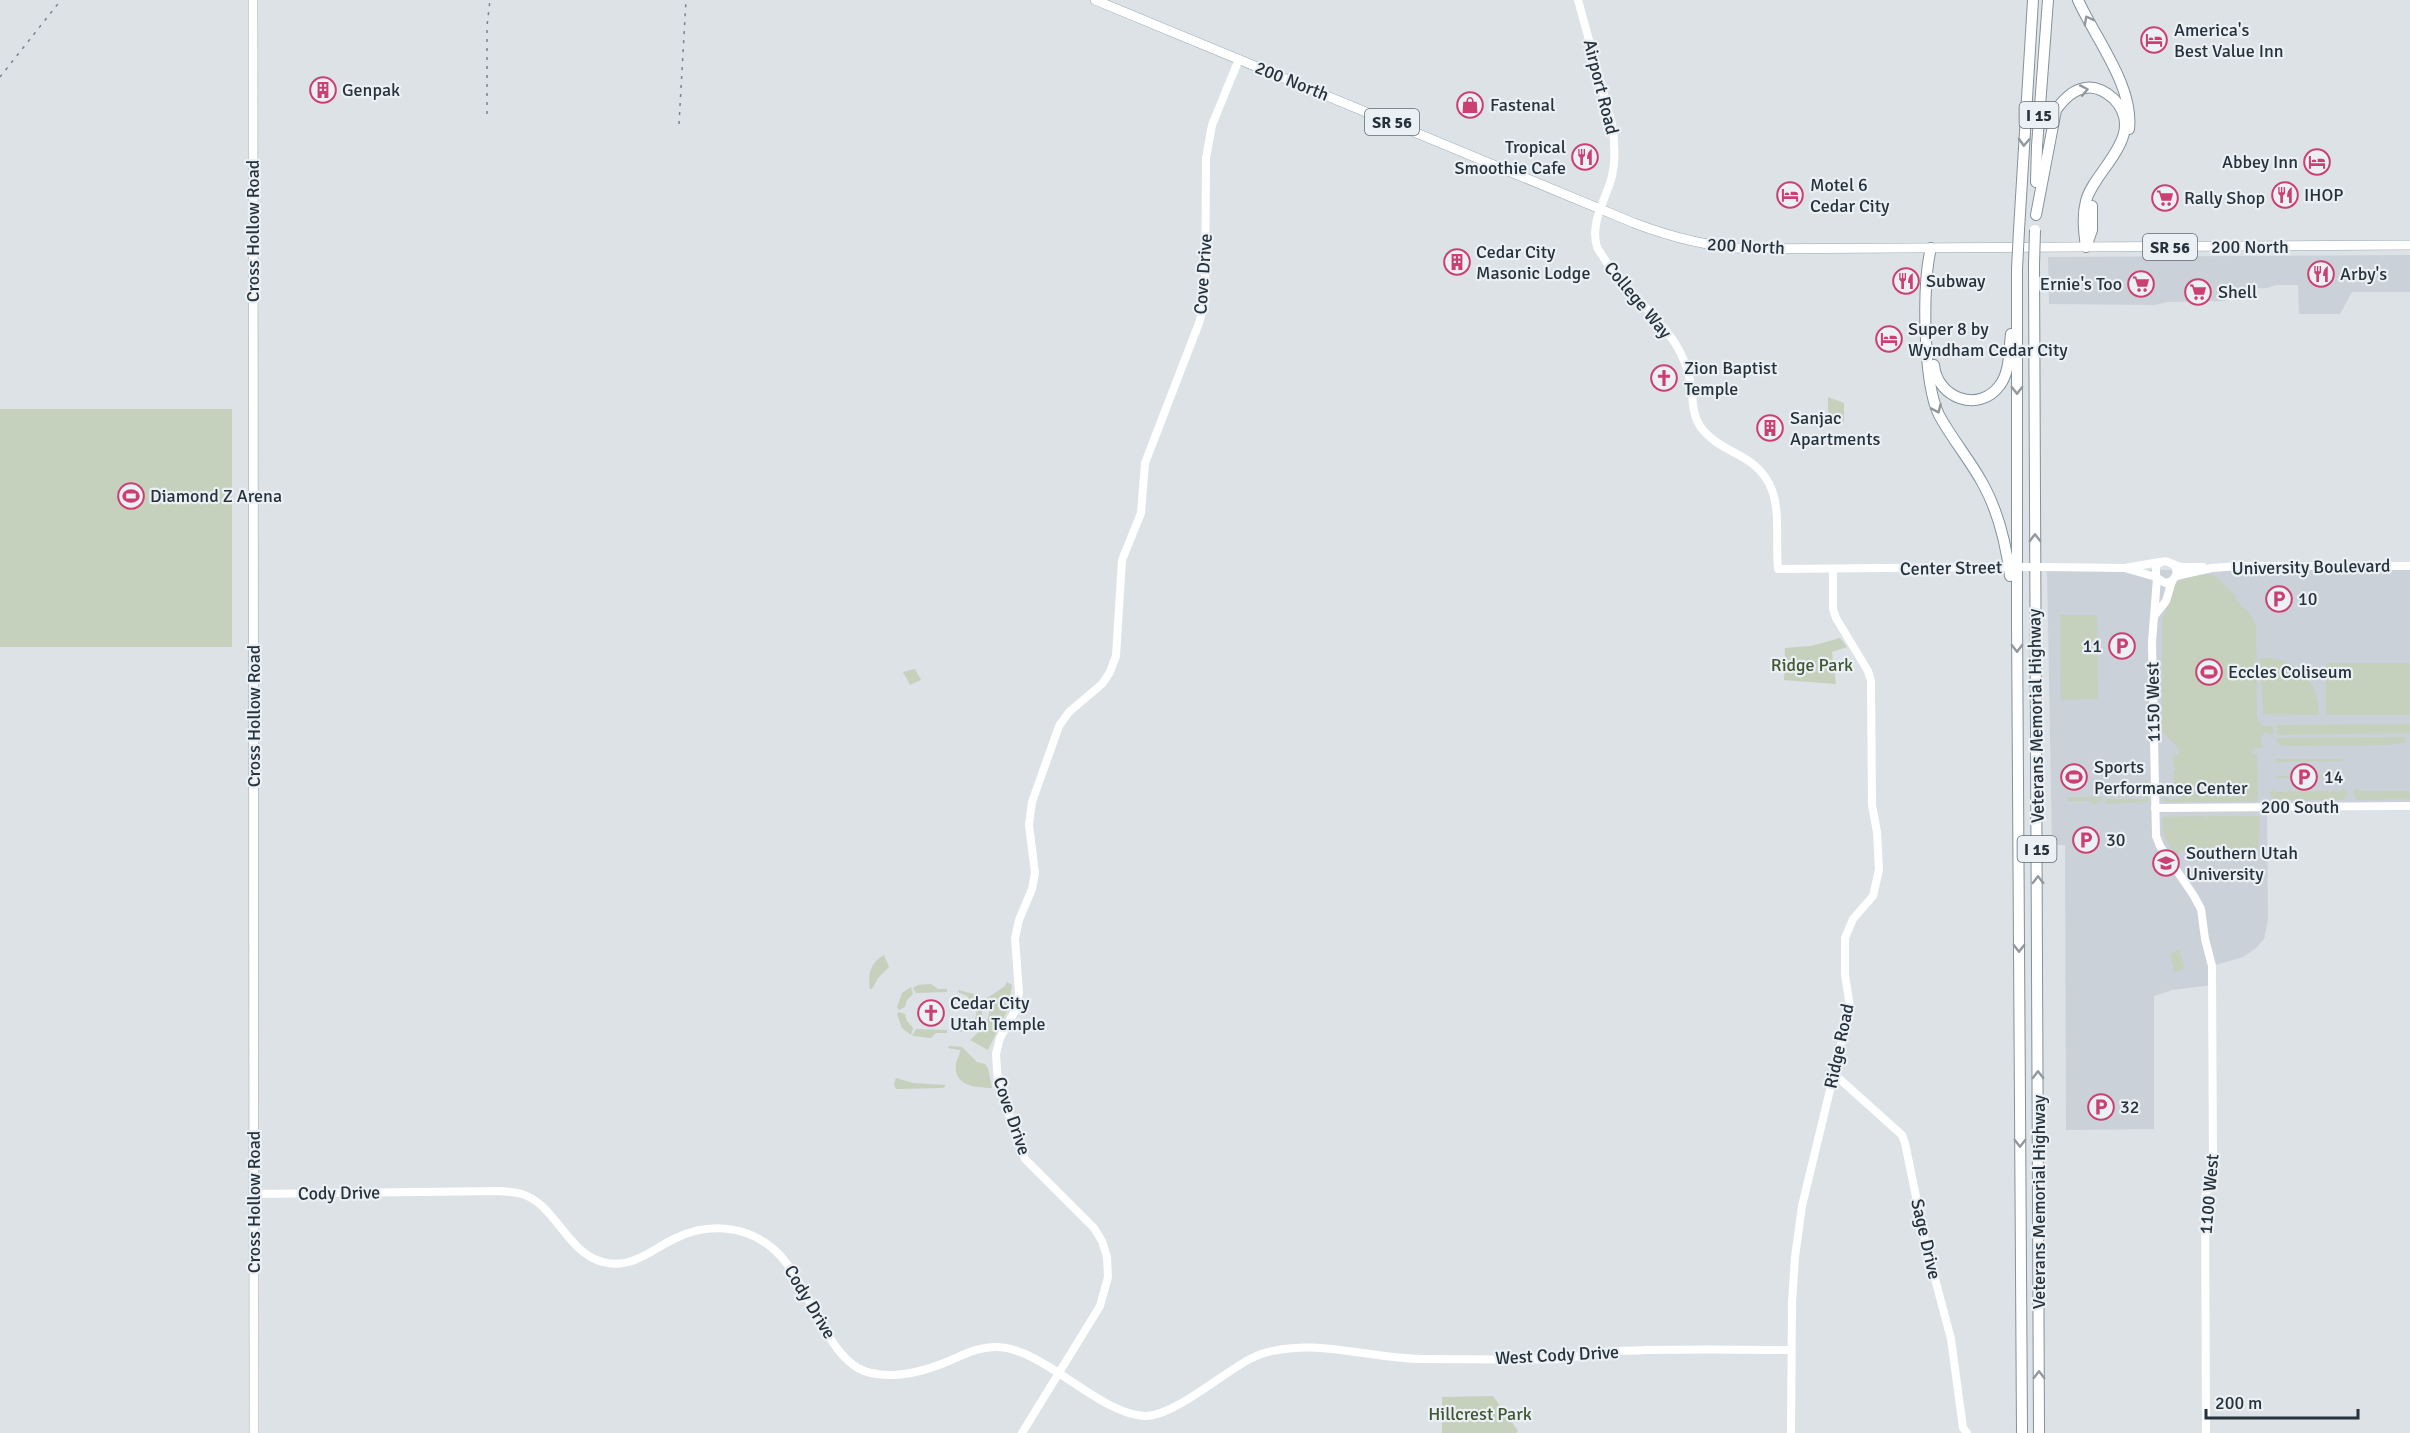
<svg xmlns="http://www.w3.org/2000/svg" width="2410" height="1433" font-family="Signika,sans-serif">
<rect width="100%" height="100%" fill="#dce2e6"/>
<g fill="#cad1d8">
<path d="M2410,255V292H2352L2340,314H2299L2298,285H2276L2267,288L2239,289L2225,301L2168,302L2154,305L2049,304L2048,257Z"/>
<path d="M2047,570H2410V810L2267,812L2268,920L2264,939L2256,948L2243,957L2212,966V985L2172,990L2154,996V1129L2066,1130L2065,845H2052Z"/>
</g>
<g fill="#c5d0bd">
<path d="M1828,397L1844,403V422L1828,421Z"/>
<rect x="0" y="409" width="232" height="238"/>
<path d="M2196,574L2214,575L2237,597L2235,599L2249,613L2256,625L2257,719L2263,726H2274V732L2272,735L2265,732L2261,737L2262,747L2253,749V754H2257L2258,801L2164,802L2163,800L2165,797L2170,800L2179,799V787L2174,786V770L2179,768H2174L2173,757L2178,754L2179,749L2162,731V619L2172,596L2175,583Z"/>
<path d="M2060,615H2097L2098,699L2061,700Z"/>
<path d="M1840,638L1847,647L1832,652L1836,684L1784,680L1785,648L1811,646Z"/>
<path d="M2260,658C2295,656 2319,680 2319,715L2263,714Z"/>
<rect x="2326" y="663" width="84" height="52"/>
<path d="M915,669L921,680L910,685L903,672Z"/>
<path d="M2410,724V733L2277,735V725Z"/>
<path d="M2405,737V743L2390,745L2281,746L2280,743H2277V738Z"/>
<path d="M2275,759H2342V761L2275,762Z"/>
<path d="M2342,775V777L2275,778V776Z"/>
<path d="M2148,779V802L2106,804V799H2145V780Z"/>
<path d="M2358,787V791H2410V799L2358,800L2353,793Z"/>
<path d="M2275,788V792L2342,791L2343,788L2348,793L2343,800H2274L2269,793Z"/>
<path d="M2066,797H2103V800L2093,805L2091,801H2068Z"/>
<path d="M2205,816L2207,820V816H2241L2243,819V816H2260V821H2258L2260,823L2258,851H2181L2176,856L2164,836L2162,817Z"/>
<path d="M2179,950L2185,968L2173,973L2174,969L2170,954Z"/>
<path d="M884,955L889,967L878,978L872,989H870C868,974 870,963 884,955Z"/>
<path d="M1007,982L1012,985L1008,1009L988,1050L970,1040C984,1027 994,1019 987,998L1005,986Z"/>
<path d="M931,984L938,989H947V992L916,993L913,988L918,985Z"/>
<path d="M911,987L913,994L907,1000L905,1007L899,1010L897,1007L902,993Z"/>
<path d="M958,990L974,994C991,1010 980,1031 958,1032L971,1020L974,1021C977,1015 978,1007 974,1000L971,1001L967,996L958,992Z"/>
<path d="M899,1012L905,1014L907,1021L913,1028L911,1035L902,1028L897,1014Z"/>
<path d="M916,1029L947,1030V1033H936L931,1038L912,1036Z"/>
<path d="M949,1046L962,1047L977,1062L985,1064L988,1068L992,1088C976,1088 953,1086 956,1064C957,1058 960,1056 960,1050L948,1048Z"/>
<path d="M896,1078L913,1083L946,1085L943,1088L896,1089L894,1084Z"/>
<path d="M1493,1396L1518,1431L1516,1433H1442V1397Z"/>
</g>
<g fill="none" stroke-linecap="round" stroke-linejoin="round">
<g stroke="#9ba8b1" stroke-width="10">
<g id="primary">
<path d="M253,0L254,1433"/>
<path d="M1095,0L1634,223C1673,238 1709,247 1750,249L2410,245"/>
</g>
</g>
<g stroke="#83929c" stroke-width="12">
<g id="highway">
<path d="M2078,0C2095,38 2134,86 2129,129"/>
<path d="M2036,182L2037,146L2048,0"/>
<path d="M2036,215L2056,110C2063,100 2072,90 2085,88C2096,86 2106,92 2114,99C2148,135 2094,170 2086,201C2082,216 2084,232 2086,247"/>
<path d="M2019,230L2033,0"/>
<path d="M2087,244L2092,230V206"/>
<path d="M1931,248C1922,283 1923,382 1939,415C1952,439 1970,460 1983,484C1999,513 2006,543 2010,576"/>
<path d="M2034,265L2039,1433"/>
<path d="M2017,269V620L2022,1433"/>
<path d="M1934,365C1937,398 1979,414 2000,385C2010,372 2009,350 2011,334"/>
</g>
</g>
<g stroke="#fff" stroke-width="8">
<path d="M1578,0L1612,124C1615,143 1616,162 1611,180C1604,202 1590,224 1597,247C1617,283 1652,309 1675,343C1683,356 1689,371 1691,386C1693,399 1692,414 1700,426C1710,441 1728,449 1744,458C1788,484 1774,526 1778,569L1994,567"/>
<path d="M2175,565L2177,574L2172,581L2165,583L2156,577V566C2166,555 2171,566 2182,567C2189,567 2196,567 2203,567"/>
<path d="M2045,567L2125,568L2159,562"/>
<path d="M2128,569L2156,577"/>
<path d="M2176,576L2212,568L2239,566H2410"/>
<path d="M2157,578L2152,642L2156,836L2160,846L2194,896L2201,909L2205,939L2212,966L2213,1170L2205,1197L2206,1433"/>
<path d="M2155,615L2166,601L2172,581"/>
<path d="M2155,808L2410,806"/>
<path d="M1834,1074L1902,1135L1905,1143L1925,1241L1951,1339L1963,1428L1967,1433"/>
<path d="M254,1194L500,1191C507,1192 515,1192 522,1194C555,1204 567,1253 603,1262C632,1270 652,1249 676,1238C707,1223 744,1225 771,1247C809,1276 825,1364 871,1373C898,1379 925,1371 949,1361C965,1354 978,1347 996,1347C1043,1347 1098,1414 1145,1416C1173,1417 1225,1371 1252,1358C1263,1352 1281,1349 1294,1348C1337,1345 1380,1359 1423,1359C1469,1359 1515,1360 1560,1359C1575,1358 1588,1353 1603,1352C1665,1348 1728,1350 1791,1350"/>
<path d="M1022,1433L1100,1306L1108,1277L1107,1257L1102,1241L1094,1228L1025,1159L998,1084L996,1054L1000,1038L1015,1011L1019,993L1015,938L1019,920L1032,889L1035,873L1029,825L1032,802L1059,726L1069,712L1102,684L1110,672L1116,656L1122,560L1141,513L1145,463L1199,323L1205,302L1206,158L1212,125L1239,59"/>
<path d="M1791,1433L1792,1302L1795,1257L1802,1206L1850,1007L1845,975V938L1853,919L1873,896L1879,870L1877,832L1872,805L1871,681L1868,671L1836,618L1833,609V569"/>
</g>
<use href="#primary" stroke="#fff" stroke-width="9"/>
<use href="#highway" stroke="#fff" stroke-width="10"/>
<g stroke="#75848f" stroke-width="1.5" stroke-dasharray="3 6" stroke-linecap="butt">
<path d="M0,77L61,0"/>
<path d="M487,114V26L490,0"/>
<path d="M679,124L686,0"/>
</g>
<g stroke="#83929c" stroke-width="12" stroke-linecap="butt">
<g id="highway-bridge">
<path d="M2034,265L2035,230"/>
<path d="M2017,269L2019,230"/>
</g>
</g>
<path stroke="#fff" stroke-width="8" d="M1994,567H2045"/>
<use href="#highway-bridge" stroke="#fff" stroke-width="10"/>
</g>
<defs><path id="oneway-chevron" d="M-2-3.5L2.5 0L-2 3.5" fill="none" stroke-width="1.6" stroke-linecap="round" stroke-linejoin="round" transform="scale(1.5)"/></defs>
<g stroke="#92989e">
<use href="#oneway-chevron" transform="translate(2088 20) rotate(-118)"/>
<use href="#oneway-chevron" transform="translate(2084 90) rotate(-11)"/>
<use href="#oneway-chevron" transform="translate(2024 142) rotate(93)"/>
<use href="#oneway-chevron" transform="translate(2017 390) rotate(90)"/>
<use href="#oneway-chevron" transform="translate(1937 409) rotate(66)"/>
<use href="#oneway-chevron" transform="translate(2035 538) rotate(-91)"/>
<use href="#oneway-chevron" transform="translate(2017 648) rotate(89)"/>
<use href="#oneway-chevron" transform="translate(2038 880) rotate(-90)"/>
<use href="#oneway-chevron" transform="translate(2019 948) rotate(90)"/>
<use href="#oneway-chevron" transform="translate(2038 1075) rotate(-90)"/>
<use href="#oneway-chevron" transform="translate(2020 1143) rotate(90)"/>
<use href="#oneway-chevron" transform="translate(2039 1375) rotate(-90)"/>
</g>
<defs>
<g id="hotel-ring" transform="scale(1.35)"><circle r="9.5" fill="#ebf0f4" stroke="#cc4071" stroke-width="1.5"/><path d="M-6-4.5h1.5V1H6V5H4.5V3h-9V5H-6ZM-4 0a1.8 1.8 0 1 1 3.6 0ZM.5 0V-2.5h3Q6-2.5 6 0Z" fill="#cc4071"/></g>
<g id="building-ring" transform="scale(1.35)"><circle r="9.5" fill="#ebf0f4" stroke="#cc4071" stroke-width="1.5"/><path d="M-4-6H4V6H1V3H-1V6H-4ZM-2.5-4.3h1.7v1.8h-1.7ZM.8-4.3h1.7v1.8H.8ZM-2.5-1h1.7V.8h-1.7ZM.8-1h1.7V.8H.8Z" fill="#cc4071"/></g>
<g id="shop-ring" transform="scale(1.35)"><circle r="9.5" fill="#ebf0f4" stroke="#cc4071" stroke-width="1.5"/><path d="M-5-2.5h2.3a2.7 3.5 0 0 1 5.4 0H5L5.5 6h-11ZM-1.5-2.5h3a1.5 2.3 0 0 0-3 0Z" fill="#cc4071"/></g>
<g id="restaurant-ring" transform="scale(1.35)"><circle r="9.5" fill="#ebf0f4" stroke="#cc4071" stroke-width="1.5"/><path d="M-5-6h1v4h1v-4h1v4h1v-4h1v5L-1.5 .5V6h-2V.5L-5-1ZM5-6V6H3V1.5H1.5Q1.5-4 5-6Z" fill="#cc4071"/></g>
<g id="supermarket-ring" transform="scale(1.35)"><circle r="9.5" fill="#ebf0f4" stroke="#cc4071" stroke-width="1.5"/><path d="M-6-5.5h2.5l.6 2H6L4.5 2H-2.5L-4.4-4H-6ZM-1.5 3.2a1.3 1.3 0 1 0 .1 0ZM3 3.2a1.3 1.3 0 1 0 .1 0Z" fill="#cc4071"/></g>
<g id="church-ring" transform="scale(1.35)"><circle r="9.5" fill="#ebf0f4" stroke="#cc4071" stroke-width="1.5"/><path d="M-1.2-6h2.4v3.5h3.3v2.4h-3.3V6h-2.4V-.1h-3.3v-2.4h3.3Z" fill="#cc4071"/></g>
<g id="stadium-ring" transform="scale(1.35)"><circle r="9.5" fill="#ebf0f4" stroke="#cc4071" stroke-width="1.5"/><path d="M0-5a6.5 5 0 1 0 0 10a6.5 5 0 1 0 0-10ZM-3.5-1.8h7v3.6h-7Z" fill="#cc4071"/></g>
<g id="parking-ring" transform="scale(1.35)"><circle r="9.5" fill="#ebf0f4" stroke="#cc4071" stroke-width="1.5"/><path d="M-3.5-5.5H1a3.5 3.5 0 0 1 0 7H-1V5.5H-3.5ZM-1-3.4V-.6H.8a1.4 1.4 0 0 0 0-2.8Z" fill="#cc4071"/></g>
<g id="university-ring" transform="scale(1.35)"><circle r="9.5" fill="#ebf0f4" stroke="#cc4071" stroke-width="1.5"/><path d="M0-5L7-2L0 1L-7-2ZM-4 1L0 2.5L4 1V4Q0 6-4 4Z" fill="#cc4071"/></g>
</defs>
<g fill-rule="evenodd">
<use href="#hotel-ring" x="2154" y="40"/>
<use href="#building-ring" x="323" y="90"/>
<use href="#shop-ring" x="1470" y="105"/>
<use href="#restaurant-ring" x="1585" y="157"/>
<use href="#hotel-ring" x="2317" y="162"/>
<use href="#hotel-ring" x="1790" y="195"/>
<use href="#restaurant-ring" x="2285" y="195"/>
<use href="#supermarket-ring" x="2165" y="198"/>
<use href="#building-ring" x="1457" y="262"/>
<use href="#restaurant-ring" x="2321" y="274"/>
<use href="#restaurant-ring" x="1906" y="281"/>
<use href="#supermarket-ring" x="2141" y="284"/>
<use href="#supermarket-ring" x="2198" y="292"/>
<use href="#hotel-ring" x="1889" y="339"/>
<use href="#church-ring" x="1664" y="378"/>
<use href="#building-ring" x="1770" y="428"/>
<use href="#stadium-ring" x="131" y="496"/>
<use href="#parking-ring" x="2279" y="599"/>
<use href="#parking-ring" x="2122" y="646"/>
<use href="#stadium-ring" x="2209" y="672"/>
<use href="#stadium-ring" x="2074" y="777"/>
<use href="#parking-ring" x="2304" y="777"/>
<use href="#parking-ring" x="2086" y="840"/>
<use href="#university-ring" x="2166" y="863"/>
<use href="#church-ring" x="931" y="1013"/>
<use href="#parking-ring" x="2101" y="1107"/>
</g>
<g text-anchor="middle" stroke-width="4.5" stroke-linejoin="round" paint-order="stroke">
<g fill="#ebf0f4" stroke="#616b73" stroke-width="1.5">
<rect x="2019.5" y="102" width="39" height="26" rx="4.5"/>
<rect x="1365" y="109" width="54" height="26" rx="4.5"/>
<rect x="2143" y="234" width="54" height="26" rx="4.5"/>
<rect x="2017.5" y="836" width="39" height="26" rx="4.5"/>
</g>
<g font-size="16" font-weight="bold" fill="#26323c">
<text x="2039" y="121">I 15</text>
<text x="1392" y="128">SR 56</text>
<text x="2170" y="253">SR 56</text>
<text x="2037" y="855">I 15</text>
</g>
<g font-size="18" fill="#26323c" stroke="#ebf0f4" text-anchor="start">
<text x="2174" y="36">America's<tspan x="2174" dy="21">Best Value Inn</tspan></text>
<text x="342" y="96">Genpak</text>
<text x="1490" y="111">Fastenal</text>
<text x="1566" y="153" text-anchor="end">Tropical<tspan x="1566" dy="21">Smoothie Cafe</tspan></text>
<text x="2298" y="168" text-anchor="end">Abbey Inn</text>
<text x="1810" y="191">Motel 6<tspan x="1810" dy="21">Cedar City</tspan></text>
<text x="2304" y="201">IHOP</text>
<text x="2184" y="204">Rally Shop</text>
<text x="1476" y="258">Cedar City<tspan x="1476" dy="21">Masonic Lodge</tspan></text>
<text x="2340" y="280">Arby's</text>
<text x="1926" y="287">Subway</text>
<text x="2122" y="290" text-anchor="end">Ernie's Too</text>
<text x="2218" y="298">Shell</text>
<text x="1908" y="335">Super 8 by<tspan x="1908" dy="21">Wyndham Cedar City</tspan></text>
<text x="1684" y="374">Zion Baptist<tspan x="1684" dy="21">Temple</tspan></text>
<text x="1790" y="424">Sanjac<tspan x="1790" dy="21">Apartments</tspan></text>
<text x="150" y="502">Diamond Z Arena</text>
<text x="2298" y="605">10</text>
<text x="2102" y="652" text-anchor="end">11</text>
<text x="2228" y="678">Eccles Coliseum</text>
<text x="2094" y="773">Sports<tspan x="2094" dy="21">Performance Center</tspan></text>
<text x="2324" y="783">14</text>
<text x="2106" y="846">30</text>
<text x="2186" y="859">Southern Utah<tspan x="2186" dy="21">University</tspan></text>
<text x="950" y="1009">Cedar City<tspan x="950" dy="21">Utah Temple</tspan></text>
<text x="2120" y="1113">32</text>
</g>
<g font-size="18" fill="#26323c" stroke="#ebf0f4">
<text transform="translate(1292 81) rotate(22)" y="6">200 North</text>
<text transform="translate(1601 87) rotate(76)" y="6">Airport Road</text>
<text transform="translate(253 231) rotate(-90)" y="6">Cross Hollow Road</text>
<text transform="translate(1746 246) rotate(3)" y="6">200 North</text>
<text x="2250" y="253">200 North</text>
<text transform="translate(1203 274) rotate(-86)" y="6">Cove Drive</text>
<text transform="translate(1638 300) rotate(50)" y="6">College Way</text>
<text transform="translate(2311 567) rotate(-1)" y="6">University Boulevard</text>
<text transform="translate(1951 568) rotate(-1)" y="6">Center Street</text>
<text transform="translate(2153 702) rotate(-91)" y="6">1150 West</text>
<text transform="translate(254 716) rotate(-90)" y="6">Cross Hollow Road</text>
<text transform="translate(2036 716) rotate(-91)" y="6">Veterans Memorial Highway</text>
<text x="2300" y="813">200 South</text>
<text transform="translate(1839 1046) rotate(-78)" y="6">Ridge Road</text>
<text transform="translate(1012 1116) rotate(71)" y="6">Cove Drive</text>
<text transform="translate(339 1193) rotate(-1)" y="6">Cody Drive</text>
<text transform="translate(2209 1194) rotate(-85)" y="6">1100 West</text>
<text transform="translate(254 1202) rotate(-90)" y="6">Cross Hollow Road</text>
<text transform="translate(2039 1202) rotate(-90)" y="6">Veterans Memorial Highway</text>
<text transform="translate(1926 1239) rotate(77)" y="6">Sage Drive</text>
<text transform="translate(810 1302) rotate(59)" y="6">Cody Drive</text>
<text transform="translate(1557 1355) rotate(-3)" y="6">West Cody Drive</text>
</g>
<g font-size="18" fill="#415733" stroke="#ebf0f4">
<text x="1812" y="671">Ridge Park</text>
<text x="1480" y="1420">Hillcrest Park</text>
</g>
</g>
<path d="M2206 1409v9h152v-9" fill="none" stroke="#26323c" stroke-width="3"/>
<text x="2215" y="1409" font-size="18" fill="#26323c" stroke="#ebf0f4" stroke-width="4.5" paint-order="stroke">200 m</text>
</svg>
